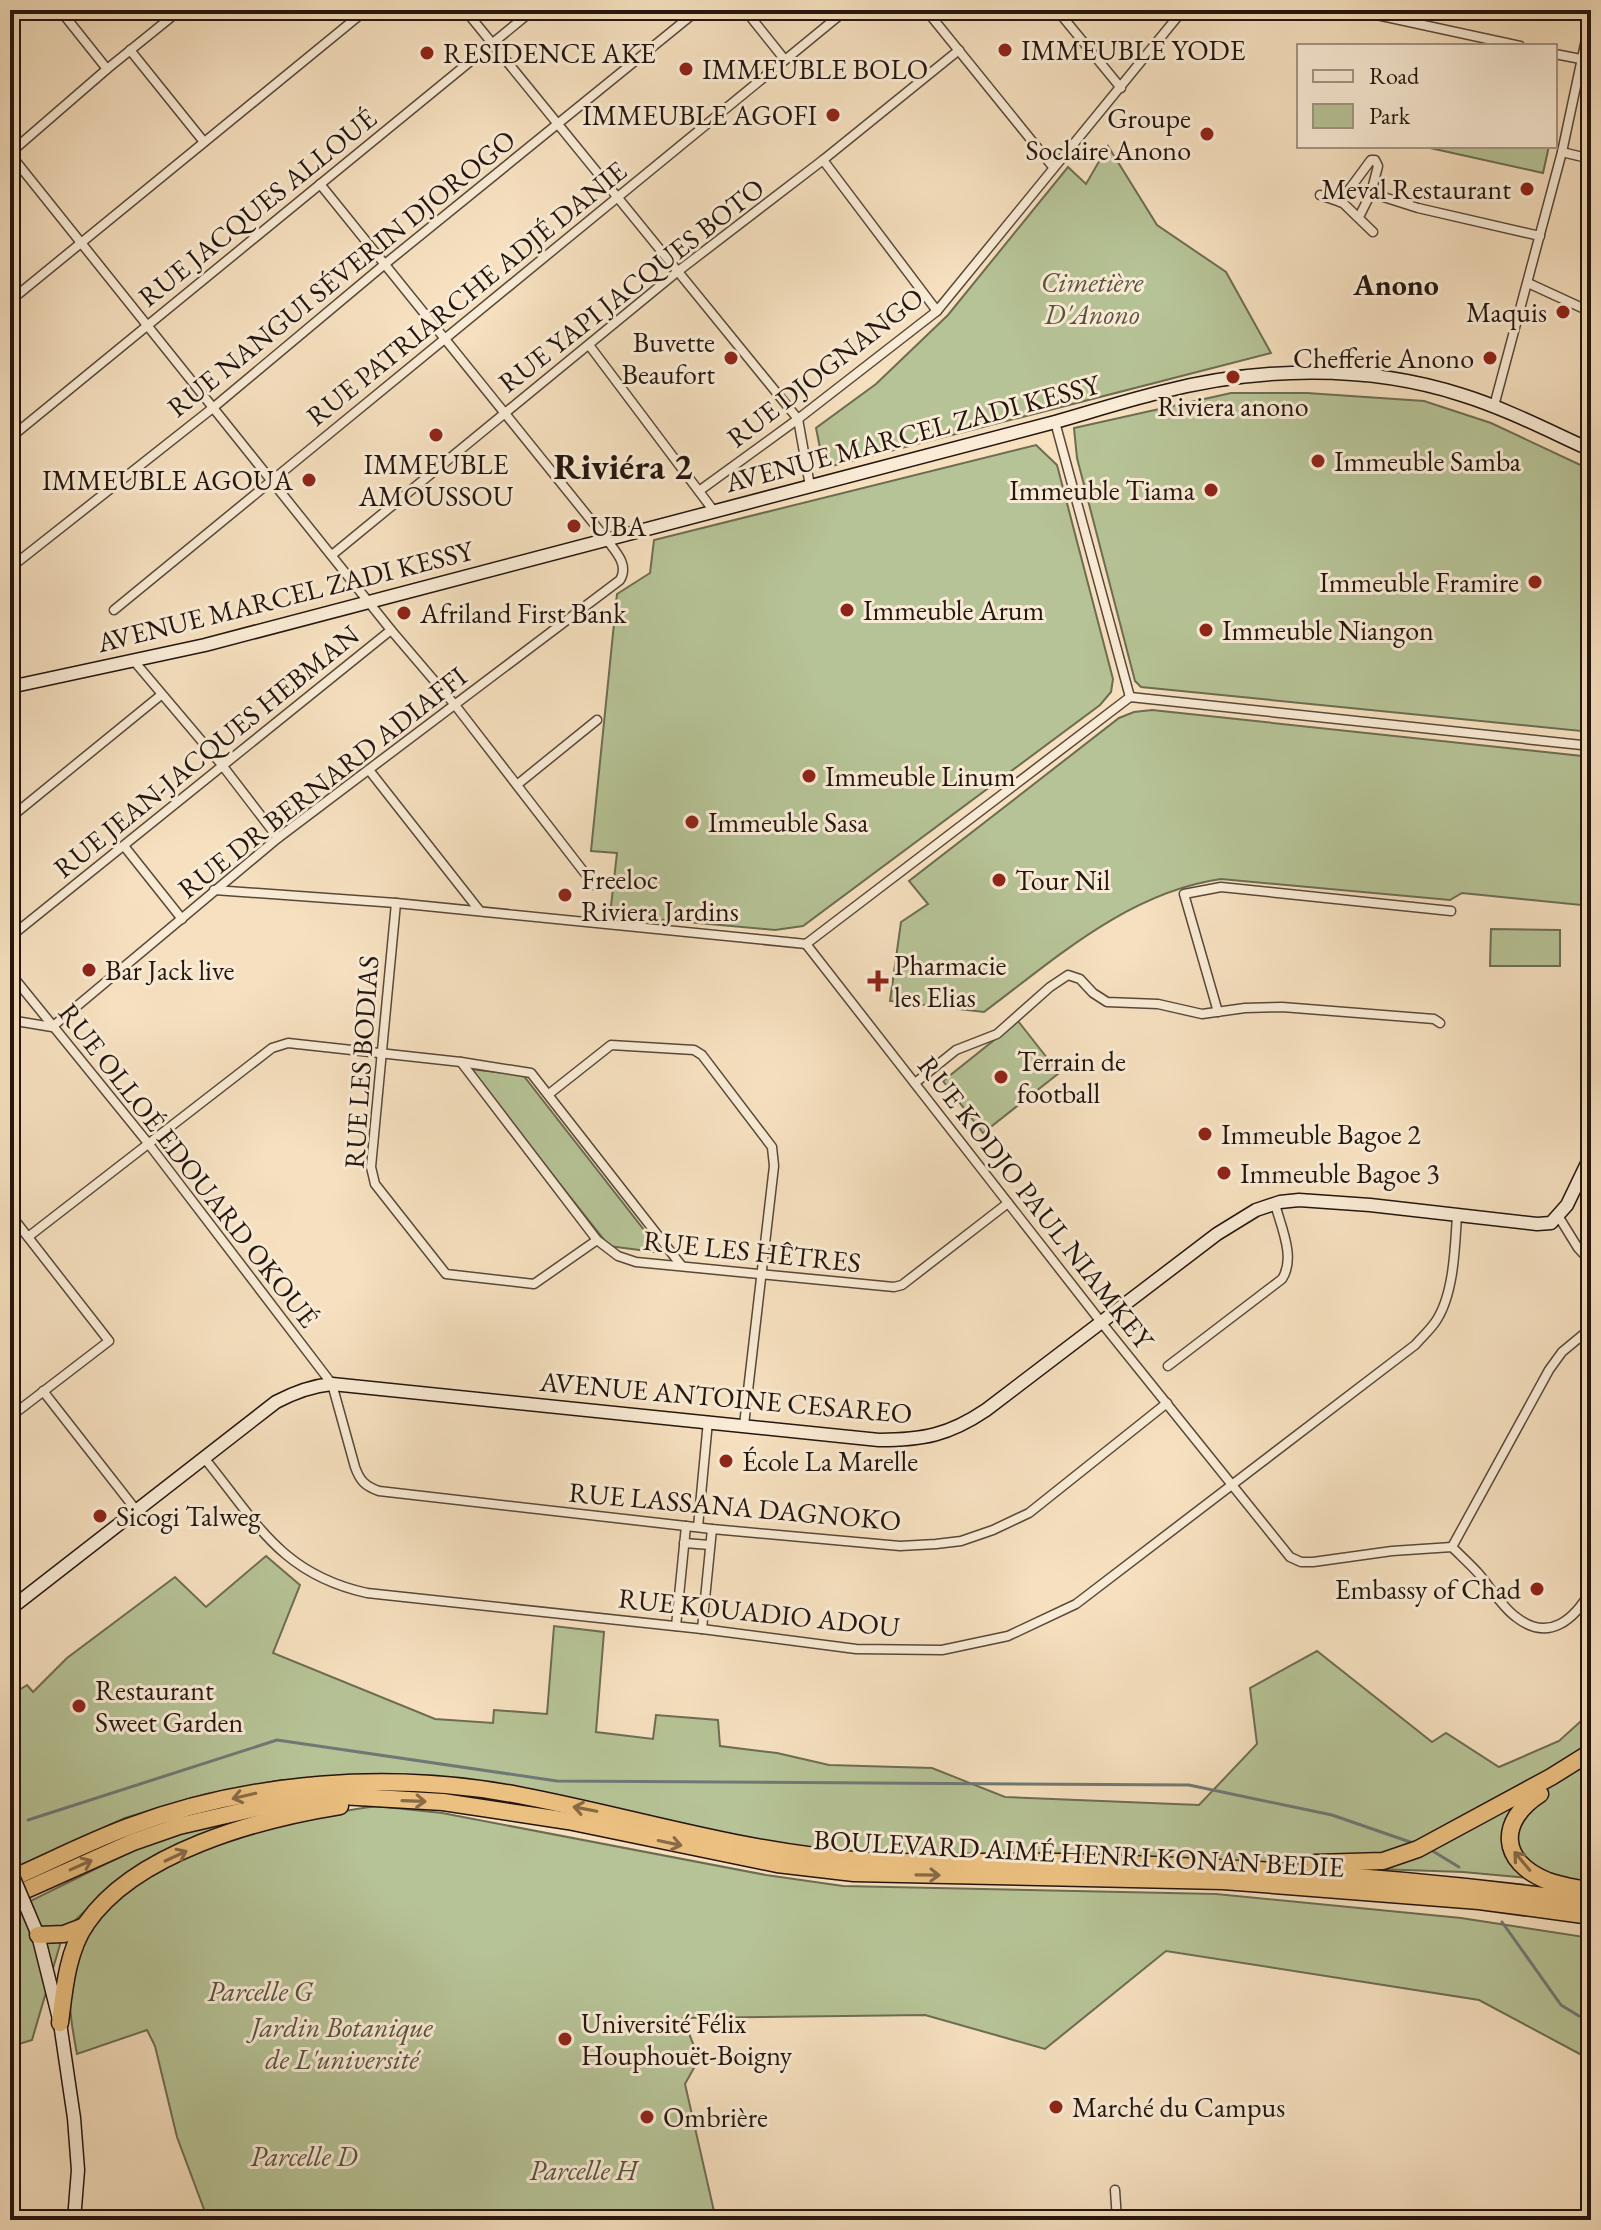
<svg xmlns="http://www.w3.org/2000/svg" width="1601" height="2230" font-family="'EB Garamond',serif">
<rect width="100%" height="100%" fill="#f6e0bf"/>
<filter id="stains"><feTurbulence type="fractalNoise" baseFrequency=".0025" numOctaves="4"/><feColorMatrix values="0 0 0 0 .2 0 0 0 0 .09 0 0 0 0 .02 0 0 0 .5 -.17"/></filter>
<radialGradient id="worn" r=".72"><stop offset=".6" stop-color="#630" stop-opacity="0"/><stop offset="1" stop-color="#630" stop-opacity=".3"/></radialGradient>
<g fill="#b6c396" stroke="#6d6c52" stroke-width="2">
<path d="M1108,146L1157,225L1226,272L1271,353L824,468L816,428L876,384L948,315L1068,167L1086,184Z"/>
<path d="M1421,146H1549L1543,173Z"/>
<path d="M1231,393H1307L1424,401L1491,423L1591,470V732L1141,687L1135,681L1077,458L1074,428Z"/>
<path d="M1036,445L1057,465L1113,679L1111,692L1100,705L803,926L775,930L610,915L617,853L591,851L617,594L650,573L654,540Z"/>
<path d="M1152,710L1591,757V906L1462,893L1450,900L1221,879C1129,892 1056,958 984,1012L890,1001L901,922L928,904L909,881L1119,718L1134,712Z"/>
<path d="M1491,929L1560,930V966H1490Z"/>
<path d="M1018,1021L1059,1073L983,1133L943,1081Z"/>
<path d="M469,1069L523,1075L662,1253L609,1246Z"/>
<path d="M266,1556L300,1585L273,1653L435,1719L493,1723L494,1710L547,1714L554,1626L604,1632L596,1732L653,1739L656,1715L718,1720L720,1746L777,1753L829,1765L932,1768L1005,1797L1199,1805L1257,1744L1250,1688L1317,1651L1432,1742L1446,1733L1499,1767L1559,1741L1591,1712V1887L1552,1880L1463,1872L1059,1858L844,1856L567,1804L356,1778L282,1780L206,1794L125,1818L10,1871V1696L27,1685L33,1692L67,1658L175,1577L206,1607Z"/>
<path d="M376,1806L442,1813L766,1875L843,1886L1216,1894L1461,1918L1591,1938V2060L1479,2000L1166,1951L1045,2049L925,2015L683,2018L699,2059L685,2084L716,2220H208L177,2137L155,2046L147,2030L77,2054C72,2028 66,1995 73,1969C74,1961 80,1953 83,1947C126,1852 282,1820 376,1806Z"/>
<path d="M286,1810L140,1866L111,1886L64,1931L32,2040L10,2047V1911L136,1849L214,1822Z"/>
</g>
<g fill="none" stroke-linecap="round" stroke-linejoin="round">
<g stroke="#6f7876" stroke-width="3">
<path d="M28,1820L277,1740L557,1781L1189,1785L1332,1815L1413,1843"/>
<path d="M1431,1850L1459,1867"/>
<path d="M1502,1922L1561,2005L1579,2016L1591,2018"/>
</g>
<g stroke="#58483a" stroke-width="11">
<g id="street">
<path d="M60,10L107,69"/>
<path d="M465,10L798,419L810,486"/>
<path d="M745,10L785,60"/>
<path d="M926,10L1053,167"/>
<path d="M1057,10L1121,88"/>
<path d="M1354,10L1520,46"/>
<path d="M130,50L204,142"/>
<path d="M1555,54L1591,61"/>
<path d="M1562,152L1591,159"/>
<path d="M10,153L107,69L180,10"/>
<path d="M10,154L391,630L455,705L594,885"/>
<path d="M823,160L937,311"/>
<path d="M1371,193L1418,208L1540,236"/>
<path d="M1320,195L1343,203L1373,232"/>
<path d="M1340,202L1371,160H1375L1378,166L1371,193L1359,217"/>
<path d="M1528,283L1591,312"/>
<path d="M10,301L366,10"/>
<path d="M589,345L713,510"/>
<path d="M1494,406L1562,152L1591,16"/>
<path d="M1055,422L1130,697"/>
<path d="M10,438L533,10"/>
<path d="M699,491L798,419L937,311L1183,10"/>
<path d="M332,555L677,272L823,160L959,50"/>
<path d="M10,568L214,407L385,264L698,10"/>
<path d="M114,610L846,10"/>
<path d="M134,661L222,765L278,838"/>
<path d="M1130,697L1591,746"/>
<path d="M369,770L479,910"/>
<path d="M518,784L597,720"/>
<path d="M10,818L161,695"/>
<path d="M124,846L182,919"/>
<path d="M214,890L396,903L806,944L1130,697"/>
<path d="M396,903L371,1167L375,1184L446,1274L534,1284L597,1240"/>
<path d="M10,937L391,630"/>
<path d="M806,944L1101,1322L1290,1557L1301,1562H1313L1392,1551L1452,1547C1461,1556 1470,1564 1479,1574C1491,1588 1501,1606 1516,1617C1549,1643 1575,1619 1591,1590"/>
<path d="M10,973L148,1143L332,1384L355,1467C360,1481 365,1486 379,1491L712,1529L900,1546L936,1544L961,1541L993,1530L1029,1513L1167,1403"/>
<path d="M1218,1012L1184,894L1221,887L1451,911"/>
<path d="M10,1020L52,1027L278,838L620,580C629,565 616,552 607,540L320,184"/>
<path d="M461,1062L597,1240L618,1256L636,1262L894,1287L902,1285L1008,1203"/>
<path d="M915,1083L956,1050L997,1034L1050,987L1068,975L1080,979L1093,993L1107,1002L1158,1004L1202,1014L1245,1008L1282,1007L1434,1019L1440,1023"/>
<path d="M549,1094L611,1045L694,1050L702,1055L772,1147L774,1166L744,1425"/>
<path d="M10,1214L109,1341L10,1417"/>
<path d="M1557,1214L1578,1248L1591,1262"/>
<path d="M28,1237L272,1048L288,1043L461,1062L531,1073L681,1265"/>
<path d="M1168,1366L1282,1279C1296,1258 1281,1227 1275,1204"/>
<path d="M43,1391L136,1510"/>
<path d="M205,1459C257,1523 281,1574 367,1593L702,1629L856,1649L942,1650L1008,1636L1076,1604L1415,1345C1422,1337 1430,1330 1436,1321C1454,1294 1455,1247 1457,1215"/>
<path d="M698,1527L708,1421"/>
<path d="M684,1543L710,1545"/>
<path d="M1452,1547L1549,1370L1562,1352L1591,1328"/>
<path d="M676,1626L686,1526"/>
<path d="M702,1629L712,1529"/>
<path d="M1115,2190L1117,2220"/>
</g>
</g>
<g stroke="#24150e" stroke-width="15">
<g id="secondary">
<path d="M10,687L205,645L1055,422C1090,412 1125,401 1161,392C1258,367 1367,364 1462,395C1507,409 1549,431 1591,450"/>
<path d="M10,1609L276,1402C295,1392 311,1386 332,1384L879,1440C923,1440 949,1435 986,1410L1217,1234L1256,1210L1280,1202L1299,1200L1370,1205L1537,1224L1551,1223L1567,1205L1591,1155"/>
<path d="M24,1902L38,1935L60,2023L74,2118L78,2170L74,2220"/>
</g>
</g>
<g stroke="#24150e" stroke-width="19">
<g id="highway">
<path d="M1540,1794C1498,1821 1499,1862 1548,1881C1562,1886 1577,1888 1591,1891"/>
<path d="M1315,1863L1383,1861L1418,1849L1551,1777L1591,1752"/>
<path d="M10,1879C49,1862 88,1842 128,1827C250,1781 390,1771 518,1795C634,1817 748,1854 867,1861C931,1864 996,1861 1060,1862C1238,1866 1415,1878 1591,1902"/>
<path d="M10,1897L133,1842L179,1826L261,1807L340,1796L443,1802L568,1821L777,1864L854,1873L1223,1881L1479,1901L1591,1916"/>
<path d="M38,1935L64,1934L85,1926"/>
<path d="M60,2023C64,1991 67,1952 86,1924C135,1852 259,1819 340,1806"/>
</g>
</g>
<use href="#street" stroke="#f9ebd5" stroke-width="8"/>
<use href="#secondary" stroke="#f9ebd5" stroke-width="12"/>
<use href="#highway" stroke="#ebc080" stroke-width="16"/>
<g stroke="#24150e" stroke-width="15" stroke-linecap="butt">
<path id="secondary-bridge" d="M10,1869L24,1902"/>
</g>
<use href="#secondary-bridge" stroke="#f9ebd5" stroke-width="12"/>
</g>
<defs><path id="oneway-shaft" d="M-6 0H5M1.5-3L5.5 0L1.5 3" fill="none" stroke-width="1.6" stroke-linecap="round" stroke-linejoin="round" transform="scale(2)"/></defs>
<g stroke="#886a47">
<use href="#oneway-shaft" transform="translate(244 1796) rotate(167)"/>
<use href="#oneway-shaft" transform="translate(414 1801) rotate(2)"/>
<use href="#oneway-shaft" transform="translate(585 1809) rotate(-169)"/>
<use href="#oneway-shaft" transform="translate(670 1843) rotate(12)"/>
<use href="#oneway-shaft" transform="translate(176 1856) rotate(-25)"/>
<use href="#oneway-shaft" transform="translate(1522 1861) rotate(-130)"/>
<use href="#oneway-shaft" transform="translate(81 1865) rotate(-24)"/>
<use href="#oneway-shaft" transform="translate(928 1875) rotate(1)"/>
</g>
<g fill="#8f2418" stroke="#f9ebd5" stroke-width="3">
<circle cx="1005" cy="50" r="8"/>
<circle cx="427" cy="53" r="8"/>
<circle cx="686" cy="69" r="8"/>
<circle cx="833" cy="115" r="8"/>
<circle cx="1207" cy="134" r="8"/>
<circle cx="1527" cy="189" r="8"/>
<circle cx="1563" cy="312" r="8"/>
<circle cx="731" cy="358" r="8"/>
<circle cx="1490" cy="358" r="8"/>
<circle cx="1233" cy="377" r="8"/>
<circle cx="436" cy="435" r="8"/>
<circle cx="1318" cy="461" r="8"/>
<circle cx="309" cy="480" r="8"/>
<circle cx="1211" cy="490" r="8"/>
<circle cx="574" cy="526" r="8"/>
<circle cx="1535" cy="582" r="8"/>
<circle cx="847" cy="610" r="8"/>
<circle cx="404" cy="613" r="8"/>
<circle cx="1206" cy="630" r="8"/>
<circle cx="809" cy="776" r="8"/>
<circle cx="692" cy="822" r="8"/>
<circle cx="999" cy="880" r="8"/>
<circle cx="565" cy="895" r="8"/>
<circle cx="89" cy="970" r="8"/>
<path d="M874 969h8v8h8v8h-8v8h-8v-8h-8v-8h8z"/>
<circle cx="1001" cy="1077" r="8"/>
<circle cx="1205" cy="1134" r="8"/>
<circle cx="1224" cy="1173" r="8"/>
<circle cx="726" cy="1461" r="8"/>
<circle cx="100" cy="1516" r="8"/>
<circle cx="1537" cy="1589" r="8"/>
<circle cx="79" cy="1706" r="8"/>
<circle cx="565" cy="2039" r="8"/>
<circle cx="1056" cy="2107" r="8"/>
<circle cx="647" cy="2117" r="8"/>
</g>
<g text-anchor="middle" stroke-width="6" stroke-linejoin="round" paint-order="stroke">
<g font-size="28" fill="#24150e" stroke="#f9ebd5" text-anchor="start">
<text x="1021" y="60">IMMEUBLE YODE</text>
<text x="443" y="63">RESIDENCE AKE</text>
<text x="702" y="79">IMMEUBLE BOLO</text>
<text x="817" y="125" text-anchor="end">IMMEUBLE AGOFI</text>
<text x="1191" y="128" text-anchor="end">Groupe<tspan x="1191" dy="32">Soclaire Anono</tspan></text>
<text x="1511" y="199" text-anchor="end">Meval Restaurant</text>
<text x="1547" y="322" text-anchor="end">Maquis</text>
<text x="715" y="352" text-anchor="end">Buvette<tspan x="715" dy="32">Beaufort</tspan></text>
<text x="1474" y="368" text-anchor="end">Chefferie Anono</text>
<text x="1233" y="416" text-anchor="middle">Riviera anono</text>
<text x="1334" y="471">Immeuble Samba</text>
<text x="436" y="474" text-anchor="middle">IMMEUBLE<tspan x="436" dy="32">AMOUSSOU</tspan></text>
<text x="293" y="490" text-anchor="end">IMMEUBLE AGOUA</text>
<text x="1195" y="500" text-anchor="end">Immeuble Tiama</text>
<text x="590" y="536">UBA</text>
<text x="1519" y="592" text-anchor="end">Immeuble Framire</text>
<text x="863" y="620">Immeuble Arum</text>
<text x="420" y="623">Afriland First Bank</text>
<text x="1222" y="640">Immeuble Niangon</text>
<text x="825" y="786">Immeuble Linum</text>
<text x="708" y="832">Immeuble Sasa</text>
<text x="581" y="889">Freeloc<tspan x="581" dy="32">Riviera Jardins</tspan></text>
<text x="1015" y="890">Tour Nil</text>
<text x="894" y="975">Pharmacie<tspan x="894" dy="32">les Elias</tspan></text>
<text x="105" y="980">Bar Jack live</text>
<text x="1017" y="1071">Terrain de<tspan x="1017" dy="32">football</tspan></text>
<text x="1221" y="1144">Immeuble Bagoe 2</text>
<text x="1240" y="1183">Immeuble Bagoe 3</text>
<text x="742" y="1471">École La Marelle</text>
<text x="116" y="1526">Sicogi Talweg</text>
<text x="1521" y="1599" text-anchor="end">Embassy of Chad</text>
<text x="95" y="1700">Restaurant<tspan x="95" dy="32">Sweet Garden</tspan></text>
<text x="581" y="2033">Université Félix<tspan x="581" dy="32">Houphouët-Boigny</tspan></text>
<text x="1072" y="2117">Marché du Campus</text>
<text x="663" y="2127">Ombrière</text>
</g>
<g font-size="28" fill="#24150e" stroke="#f9ebd5">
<text transform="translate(257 207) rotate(-39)" y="10">RUE JACQUES ALLOUÉ</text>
<text transform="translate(341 273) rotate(-39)" y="10">RUE NANGUI SÉVERIN DJOROGO</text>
<text transform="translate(631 285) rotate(-38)" y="10">RUE YAPI JACQUES BOTO</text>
<text transform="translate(466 293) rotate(-39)" y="10">RUE PATRIARCHE ADJÉ DANIE</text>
<text transform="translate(825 367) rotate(-38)" y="10">RUE DJOGNANGO</text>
<text transform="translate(912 433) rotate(-15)" y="10">AVENUE MARCEL ZADI KESSY</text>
<text transform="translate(285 596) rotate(-14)" y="10">AVENUE MARCEL ZADI KESSY</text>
<text transform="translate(206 751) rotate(-39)" y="10">RUE JEAN-JACQUES HEBMAN</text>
<text transform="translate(322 782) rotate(-38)" y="10">RUE DR BERNARD ADIAFFI</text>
<text transform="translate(361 1062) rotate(-86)" y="10">RUE LES BODIAS</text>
<text transform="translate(189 1165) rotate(52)" y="10">RUE OLLOÉ EDOUARD OKOUÉ</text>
<text transform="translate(1036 1202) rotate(52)" y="10">RUE KODJO PAUL NIAMKEY</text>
<text transform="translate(752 1251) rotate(6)" y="10">RUE LES HÊTRES</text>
<text transform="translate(726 1397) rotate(5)" y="10">AVENUE ANTOINE CESAREO</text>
<text transform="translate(735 1506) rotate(5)" y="10">RUE LASSANA DAGNOKO</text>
<text transform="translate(759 1612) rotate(6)" y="10">RUE KOUADIO ADOU</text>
<text transform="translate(1079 1853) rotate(3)" y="10">BOULEVARD AIMÉ HENRI KONAN BEDIE</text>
</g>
<g font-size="28" font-style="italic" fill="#57523e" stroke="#f9ebd5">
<text x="1092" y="292">Cimetière<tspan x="1092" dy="32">D'Anono</tspan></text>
<text x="260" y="2001">Parcelle G</text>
<text x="342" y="2037">Jardin Botanique<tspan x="342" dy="32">de L'université</tspan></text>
<text x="304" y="2166">Parcelle D</text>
<text x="583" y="2180">Parcelle H</text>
</g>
<g font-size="30" font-weight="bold" fill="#24150e" stroke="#f9ebd5">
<text x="1396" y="295">Anono</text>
</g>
<g font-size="36" font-weight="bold" fill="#24150e" stroke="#f9ebd5">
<text x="623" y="479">Riviéra 2</text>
</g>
</g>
<rect width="1601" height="2230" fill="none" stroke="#f6e0bf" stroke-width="40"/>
<rect x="12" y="12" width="1577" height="2206" fill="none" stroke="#24150e" stroke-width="4"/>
<rect x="20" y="20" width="1561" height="2190" fill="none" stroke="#24150e" stroke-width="2"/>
<rect x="1297" y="44" width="260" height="104" fill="#f9ebd5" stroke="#a49585" stroke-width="2"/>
<rect x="1313" y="70" width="40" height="12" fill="#f9ebd5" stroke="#a49585" stroke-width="2"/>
<text x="1369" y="84" font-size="24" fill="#24150e">Road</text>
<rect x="1313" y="104" width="40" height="24" fill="#b6c396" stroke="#a49585" stroke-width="2"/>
<text x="1369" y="124" font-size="24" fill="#24150e">Park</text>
<rect width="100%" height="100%" filter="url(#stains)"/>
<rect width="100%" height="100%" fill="url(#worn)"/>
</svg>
